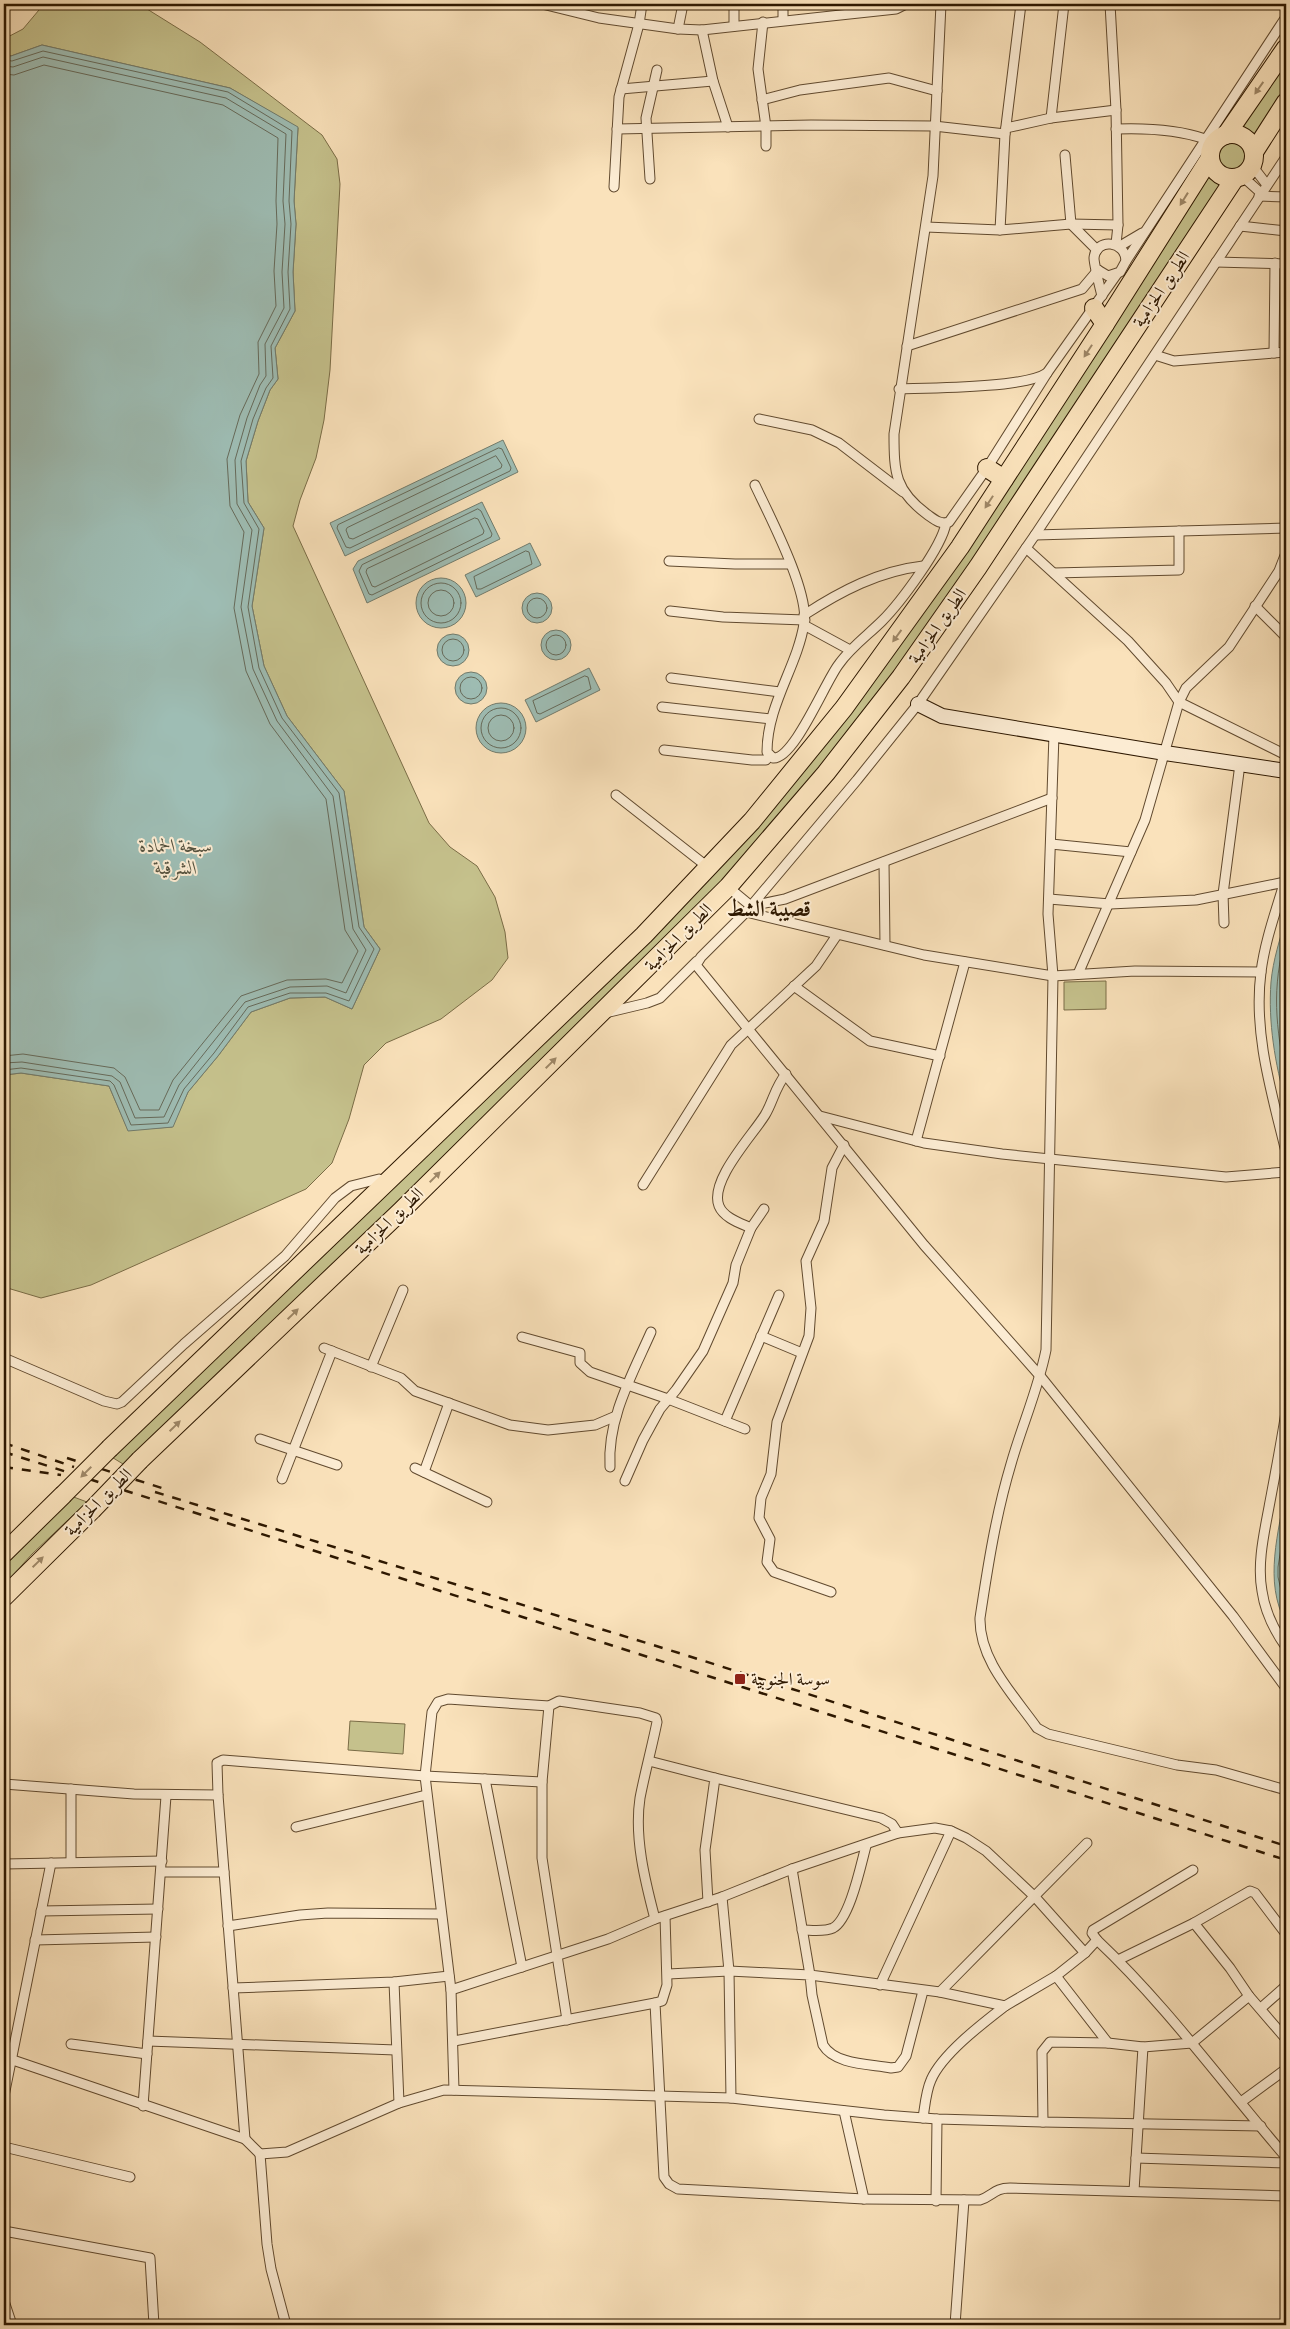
<svg xmlns="http://www.w3.org/2000/svg" width="1290" height="2329" font-family="'Sorts Mill Goudy',Amiri,serif">
<rect width="100%" height="100%" fill="#fae2bb"/>
<filter id="stains"><feTurbulence type="fractalNoise" baseFrequency=".004" numOctaves="4"/><feColorMatrix values="0 0 0 0 .2 0 0 0 0 .09 0 0 0 0 .02 0 0 0 .5 -.17"/></filter>
<radialGradient id="worn" r=".72"><stop offset=".6" stop-color="#630" stop-opacity="0"/><stop offset="1" stop-color="#630" stop-opacity=".3"/></radialGradient>
<g fill="#c5c18c" stroke="#7a6c46">
<path d="M44,4H139L200,42L322,135L337,159L340,184L330,370L324,420L316,458L300,500L293,526L429,823L450,847L477,866L495,897L505,932L508,958L492,980L441,1019L386,1043L364,1065L349,1119L332,1163L306,1189L91,1285L41,1298L4,1287V1075L21,1073L109,1086L128,1130L172,1127L188,1092L218,1056L251,1012L290,998L325,997L352,1009L380,949L364,927L344,791L287,716L264,666L252,606L264,528L248,502L246,461L258,421L270,390L278,379L275,348L295,311L293,272L296,224L294,201L298,128L230,88L42,45L11,56L4,55V39L23,29Z"/>
<path d="M1286,56V88L1256,141L1250,135L1236,128Z"/>
<circle cx="1232" cy="156" r="15"/>
<path d="M1207,171L1227,184L892,682L708,901L390,1212L123,1464L110,1456L804,767Z"/>
<path d="M1106,981V1009L1064,1010V982Z"/>
<path d="M71,1496L87,1502L32,1554L4,1585V1560Z"/>
<path d="M350,1721L405,1724L403,1754L348,1750Z"/>
</g>
<g fill="#9ebdb4" stroke="#717b6c">
<path d="M42,45L230,88L298,127L294,201L296,224L293,272L295,311L275,348L278,379L270,390L258,421L246,461L248,502L264,528L252,606L264,666L287,716L344,791L364,927L380,949L352,1009L325,997L290,998L251,1012L218,1056L188,1092L173,1127L128,1131L109,1086L21,1073L4,1075V55L11,56Z"/>
<path d="M503,440L518,472L345,556L330,523Z"/>
<path d="M482,502L500,539L367,603L353,569L358,561Z"/>
<path d="M530,543L541,565L476,597L465,575Z"/>
<circle cx="441" cy="603" r="25"/>
<circle cx="537" cy="608" r="15"/>
<circle cx="556" cy="645" r="15"/>
<circle cx="453" cy="650" r="16"/>
<path d="M589,668L600,690L536,722L525,700Z"/>
<circle cx="471" cy="688" r="16"/>
<circle cx="501" cy="728" r="25"/>
<path d="M1286,918V1103C1275,1064 1268,1022 1271,982C1273,960 1280,939 1286,918Z"/>
<path d="M1286,1487V1623C1263,1581 1279,1532 1286,1487Z"/>
</g>
<g fill="none" stroke-linecap="round" stroke-linejoin="round">
<g stroke="#666a5a" stroke-width="1">
<path d="M4,60L12,61L43,51L228,92L292,131L289,201L291,224L288,272L290,309L271,346L273,378L266,388L253,419L241,461L244,503L259,529L248,607L259,668L282,718L339,793L359,927L374,949L349,1001L326,993H290L248,1007L214,1053L184,1089L168,1123L131,1125L114,1085L110,1081L21,1068L4,1070"/>
<path d="M4,66L13,67L43,57L226,98L286,134L283,201L285,224L282,272L284,308L265,344L266,376L260,385L247,418L235,460L237,504L252,530L241,607L253,669L277,721L333,796L353,929L366,950L346,993L327,986L290,987L245,1002L179,1085L164,1117L135,1118L120,1082L112,1076L22,1062L4,1063"/>
<path d="M4,74L14,75L44,65L223,105L278,138L276,201L277,224L274,271L276,306L258,342L259,374L240,415L227,459L230,506L244,532L234,608L246,671L270,724L326,799L345,930L358,951L342,983L326,979L287,980L241,996L173,1080L159,1110H140L125,1077L114,1068L23,1054L4,1056"/>
<path d="M499,448L502,449L511,468L510,471L350,548L346,547L337,528L338,525Z"/>
<path d="M496,456L502,465L501,468L353,539L349,538L346,530L347,528Z"/>
<path d="M478,509L481,511L492,534L491,537L372,595L369,594L359,571L362,565Z"/>
<path d="M475,518L478,519L484,531L483,534L375,587L372,586L366,572L367,569Z"/>
<path d="M526,551L529,552L532,564L481,589H477L474,577Z"/>
<circle cx="441" cy="603" r="20"/>
<circle cx="441" cy="603" r="13"/>
<circle cx="537" cy="608" r="10"/>
<circle cx="556" cy="645" r="10"/>
<circle cx="453" cy="650" r="11"/>
<path d="M585,676L588,677L591,689L540,714L537,713L533,701Z"/>
<circle cx="471" cy="688" r="11"/>
<circle cx="501" cy="728" r="20"/>
<circle cx="501" cy="728" r="13"/>
<path d="M1286,936C1271,989 1276,1026 1286,1079"/>
<path d="M1286,961L1282,1006L1286,1047"/>
<path d="M1286,1517L1278,1567V1577L1286,1612"/>
</g>
<g stroke="#614a2f" stroke-width="11">
<g id="street">
<path d="M542,4L599,18L678,29L702,30L896,9L906,4"/>
<path d="M941,4L933,176L894,434C894,473 895,491 928,515C935,520 941,525 949,522L987,468L1047,373"/>
<path d="M1110,4L1116,110L1118,225L1116,244"/>
<path d="M783,20V4"/>
<path d="M763,22L758,69L766,127V146"/>
<path d="M734,26V4"/>
<path d="M678,29L683,4"/>
<path d="M702,30L713,81L728,127"/>
<path d="M621,89L713,81"/>
<path d="M762,100L800,90L889,78L937,91"/>
<path d="M1051,118L1064,4"/>
<path d="M1006,128L1051,118L1116,110"/>
<path d="M617,129L811,125L934,126L1005,134"/>
<path d="M1116,129C1145,128 1177,129 1205,139"/>
<path d="M1065,155L1071,224L1097,250"/>
<path d="M1286,157L1035,535L918,704L857,780L746,912L701,957L696,965L924,1245L1041,1377L1233,1616L1286,1688"/>
<path d="M1254,159V168L1267,185"/>
<path d="M1242,176L1261,193"/>
<path d="M650,179L646,118L657,70"/>
<path d="M614,187L619,97L639,24L642,4"/>
<path d="M1259,196L1286,197"/>
<path d="M1240,226L1286,231"/>
<path d="M926,227L1000,230L1071,224L1118,225"/>
<path d="M1000,230L1005,134L1021,4"/>
<path d="M1120,246L1142,233"/>
<path d="M1126,261L1286,17"/>
<path d="M1216,262L1286,264"/>
<path d="M1098,270L1108,276L1120,272L1126,261C1126,241 1096,237 1094,258C1094,263 1100,288 1102,296"/>
<path d="M907,346L1082,289L1098,270"/>
<path d="M1274,353L1275,263"/>
<path d="M1155,355L1174,361L1286,352"/>
<path d="M899,389C928,388 1026,388 1047,373L1117,274"/>
<path d="M759,419L812,430L839,443L903,492"/>
<path d="M755,485C769,515 810,593 804,624C797,667 767,705 767,752L773,758C794,760 826,680 839,664C851,647 868,635 882,621C900,603 942,547 946,523"/>
<path d="M1035,535L1286,528"/>
<path d="M1026,548L1128,641L1166,683L1179,702L1286,755"/>
<path d="M669,561L735,564H789"/>
<path d="M1054,573L1179,570V531"/>
<path d="M1255,606L1286,637"/>
<path d="M670,611L723,617L805,620"/>
<path d="M804,615C841,591 879,571 923,566"/>
<path d="M804,625L850,650"/>
<path d="M671,678L780,692"/>
<path d="M662,707L771,719"/>
<path d="M1054,734L1048,914L1053,976L1046,1350C1038,1390 1022,1425 1011,1464C996,1514 988,1565 980,1618C979,1660 1013,1694 1037,1728L1048,1734L1177,1765L1216,1770L1286,1790"/>
<path d="M664,750L752,760H766L769,756"/>
<path d="M616,795L709,868"/>
<path d="M1051,844L1131,852"/>
<path d="M884,862L885,945"/>
<path d="M1286,877C1277,908 1265,940 1261,972C1253,1033 1272,1094 1286,1152"/>
<path d="M728,887L751,906L785,899L1052,798"/>
<path d="M1049,899L1110,904L1196,900L1285,882"/>
<path d="M746,912L924,955L1053,976L1135,971L1261,972"/>
<path d="M1224,923L1223,894L1240,764"/>
<path d="M1078,974L1145,820L1179,702L1186,688L1229,647L1279,571L1286,553"/>
<path d="M794,986L870,1041L940,1056"/>
<path d="M605,1013L647,1003L660,998L697,961"/>
<path d="M820,1116L924,1143L1002,1154L1226,1177L1286,1172"/>
<path d="M916,1141L965,962"/>
<path d="M643,1185L731,1045L816,966L837,935"/>
<path d="M751,1228C740,1223 724,1218 719,1206C709,1181 752,1136 765,1115C773,1102 775,1087 786,1074"/>
<path d="M761,1336L802,1353"/>
<path d="M522,1337L580,1353V1363L590,1372L668,1399L745,1429"/>
<path d="M324,1348L401,1378L415,1391L510,1425L548,1430L595,1425L616,1416"/>
<path d="M4,1358L104,1401L117,1404L122,1402L184,1344L285,1256L335,1198L351,1186L379,1179L385,1183"/>
<path d="M371,1367L403,1290"/>
<path d="M1286,1412C1281,1444 1275,1475 1269,1507C1264,1534 1257,1564 1262,1591C1265,1612 1274,1630 1286,1647"/>
<path d="M725,1421L779,1295"/>
<path d="M260,1439L337,1465"/>
<path d="M610,1467C607,1419 632,1375 651,1332"/>
<path d="M415,1468L487,1502"/>
<path d="M424,1472L449,1403"/>
<path d="M282,1479L332,1351"/>
<path d="M625,1481L643,1440L660,1409L676,1390L703,1351L733,1283L736,1265L751,1228L764,1209"/>
<path d="M831,1592L774,1572L767,1562L770,1539L759,1518L761,1498L771,1474L777,1422L809,1336L811,1308L806,1261L824,1221L832,1168L844,1145"/>
<path d="M549,1706L542,1782V1858L567,2020"/>
<path d="M649,1761L715,1778L705,1850L708,1902"/>
<path d="M715,1778L881,1818L892,1824L898,1833"/>
<path d="M485,1779L522,1967"/>
<path d="M4,1784L134,1794L218,1795"/>
<path d="M4,1806V1784"/>
<path d="M296,1827L426,1795"/>
<path d="M71,1862V1789"/>
<path d="M4,1864L162,1861"/>
<path d="M792,1869L810,1975L940,1992L1005,2006L1056,1976L1085,1953"/>
<path d="M161,1872H224"/>
<path d="M722,1897L729,1971L731,2098"/>
<path d="M41,1911L158,1909"/>
<path d="M665,1916L667,1985L662,2001L655,2003L664,2177L669,2184L678,2189L864,2199L980,2200C993,2196 994,2188 1010,2188L1286,2196"/>
<path d="M1194,1923L1230,1968L1249,1996L1286,2039"/>
<path d="M228,1926L300,1915L328,1913L441,1914"/>
<path d="M802,1930C811,1930 825,1932 833,1928C850,1919 861,1864 866,1846"/>
<path d="M35,1940L156,1937"/>
<path d="M1097,1940L1092,1933L1093,1930L1193,1870"/>
<path d="M1118,1960L1194,1923L1250,1891L1255,1893L1286,1934"/>
<path d="M668,1974L729,1971L810,1975L812,1995L823,2045C835,2065 870,2064 891,2068L898,2067L906,2056L923,1991"/>
<path d="M1056,1976L1108,2043"/>
<path d="M394,1982L399,2103"/>
<path d="M880,1985L951,1831"/>
<path d="M233,1988L394,1982L449,1976"/>
<path d="M451,1990L608,1939L655,1919L722,1897L792,1869L898,1833L935,1828L951,1831L966,1838L986,1851L1035,1897L1085,1953L1097,1940C1167,2006 1223,2084 1286,2157"/>
<path d="M940,1992L1087,1843"/>
<path d="M1249,1996L1192,2043L1143,2047L1108,2043L1050,2042L1042,2052L1043,2122L1261,2126"/>
<path d="M1261,2008L1286,1986"/>
<path d="M148,2041L396,2050"/>
<path d="M454,2041L655,2003"/>
<path d="M71,2044L147,2054"/>
<path d="M4,2057L245,2139L260,2154L287,2152L399,2103L444,2090L731,2098L884,2115L937,2119L1043,2122"/>
<path d="M454,2090L451,1990L425,1776L432,1712L438,1702L448,1699L549,1706L559,1701L640,1713L656,1718L657,1722C652,1747 645,1772 640,1798C634,1837 645,1881 655,1919"/>
<path d="M4,2096L51,1863"/>
<path d="M1241,2102L1286,2069"/>
<path d="M143,2106L166,1796"/>
<path d="M844,2111L864,2199"/>
<path d="M923,2118C925,2105 926,2091 931,2080C942,2054 983,2023 1005,2006"/>
<path d="M245,2139L218,1795L217,1763L223,1760L425,1776L542,1782"/>
<path d="M4,2147L130,2177"/>
<path d="M260,2154L267,2244L271,2269L286,2325"/>
<path d="M1136,2158L1286,2163"/>
<path d="M1134,2191L1143,2047"/>
<path d="M936,2201L937,2119"/>
<path d="M4,2231L150,2258L154,2325"/>
<path d="M4,2301L12,2325"/>
<path d="M955,2325L964,2200"/>
</g>
</g>
<g stroke="#2e1800" stroke-width="16">
<path id="secondary" d="M918,704L942,716L1165,753L1286,771"/>
</g>
<g stroke="#2e1800" stroke-width="20">
<g id="highway">
<circle cx="1232" cy="156" r="22"/>
<path d="M1226,135L1286,48"/>
<path d="M1254,152L1286,102"/>
<path d="M1094,308L1105,324"/>
<path d="M987,468L1004,479"/>
<path d="M110,1448L644,935L752,821L844,708L960,547L1105,324L1210,158"/>
<path d="M140,1460L401,1211L728,887L826,773L901,677L978,567L1235,178"/>
<path d="M4,1553L63,1495"/>
<path d="M4,1597L92,1510"/>
</g>
</g>
<use href="#street" stroke="#fcecd3" stroke-width="9"/>
<use href="#secondary" stroke="#fcecd3" stroke-width="14"/>
<use href="#highway" stroke="#fae2bb" stroke-width="18"/>
<g stroke="#2e1800" stroke-width="2.5" stroke-dasharray="9 9" stroke-linecap="butt">
<path d="M4,1443L74,1467"/>
<path d="M4,1452L1286,1860"/>
<path d="M67,1458L165,1489"/>
<path d="M4,1467L61,1475"/>
<path d="M155,1492L679,1653L1286,1846"/>
</g>
<g stroke="#2e1800" stroke-width="20" stroke-linecap="butt">
<g id="highway-bridge">
<path d="M63,1495L110,1448"/>
<path d="M92,1510L140,1460"/>
</g>
</g>
<use href="#highway-bridge" stroke="#fae2bb" stroke-width="18"/>
</g>
<defs><path id="oneway-solid" d="M-6-.8H1V-3.2L6.5 0L1 3.2V.8H-6Z" transform="scale(1.25)"/></defs>
<g fill="#9e8767">
<use href="#oneway-solid" transform="translate(1259 88) rotate(125)"/>
<use href="#oneway-solid" transform="translate(1184 199) rotate(122)"/>
<use href="#oneway-solid" transform="translate(1088 351) rotate(123)"/>
<use href="#oneway-solid" transform="translate(989 502) rotate(123)"/>
<use href="#oneway-solid" transform="translate(897 636) rotate(126)"/>
<use href="#oneway-solid" transform="translate(551 1063) rotate(-45)"/>
<use href="#oneway-solid" transform="translate(435 1177) rotate(-45)"/>
<use href="#oneway-solid" transform="translate(293 1314) rotate(-44)"/>
<use href="#oneway-solid" transform="translate(175 1426) rotate(-44)"/>
<use href="#oneway-solid" transform="translate(86 1472) rotate(135)"/>
<use href="#oneway-solid" transform="translate(38 1562) rotate(-44)"/>
</g>
<rect fill="#8f2418" stroke="#fcecd3" stroke-width="2" x="734" y="1673" width="12" height="12" rx="2.5"/>
<g text-anchor="middle" stroke-width="4" stroke-linejoin="round" paint-order="stroke">
<g font-size="18" fill="#2e1800" stroke="#fcecd3">
<text transform="translate(1161 289) rotate(-56)" y="6">الطريق الحزامية</text>
<text transform="translate(937 626) rotate(-55)" y="6">الطريق الحزامية</text>
<text transform="translate(678 937) rotate(-45)" y="6">الطريق الحزامية</text>
<text transform="translate(389 1221) rotate(-44)" y="6">الطريق الحزامية</text>
<text transform="translate(98 1502) rotate(-45)" y="6">الطريق الحزامية</text>
</g>
<g font-size="18" fill="#2e1800" stroke="#fcecd3" text-anchor="start">
<text x="751" y="1685">سوسة الجنوبية</text>
</g>
<g font-size="19" font-style="italic" fill="#55523f" stroke="#fcecd3">
<text x="176" y="852">سبخة الحمادة<tspan x="176" dy="22">الشرقية</tspan></text>
</g>
<g font-size="22" font-weight="bold" fill="#2e1800" stroke="#fcecd3">
<text x="769" y="916">قصيبة الشط</text>
</g>
</g>
<rect width="1290" height="2329" fill="none" stroke="#fae2bb" stroke-width="20"/>
<rect x="5" y="5" width="1280" height="2319" fill="none" stroke="#2e1800" stroke-width="2.5"/>
<rect x="10" y="10" width="1270" height="2309" fill="none" stroke="#2e1800"/>
<rect width="100%" height="100%" filter="url(#stains)"/>
<rect width="100%" height="100%" fill="url(#worn)"/>
</svg>
